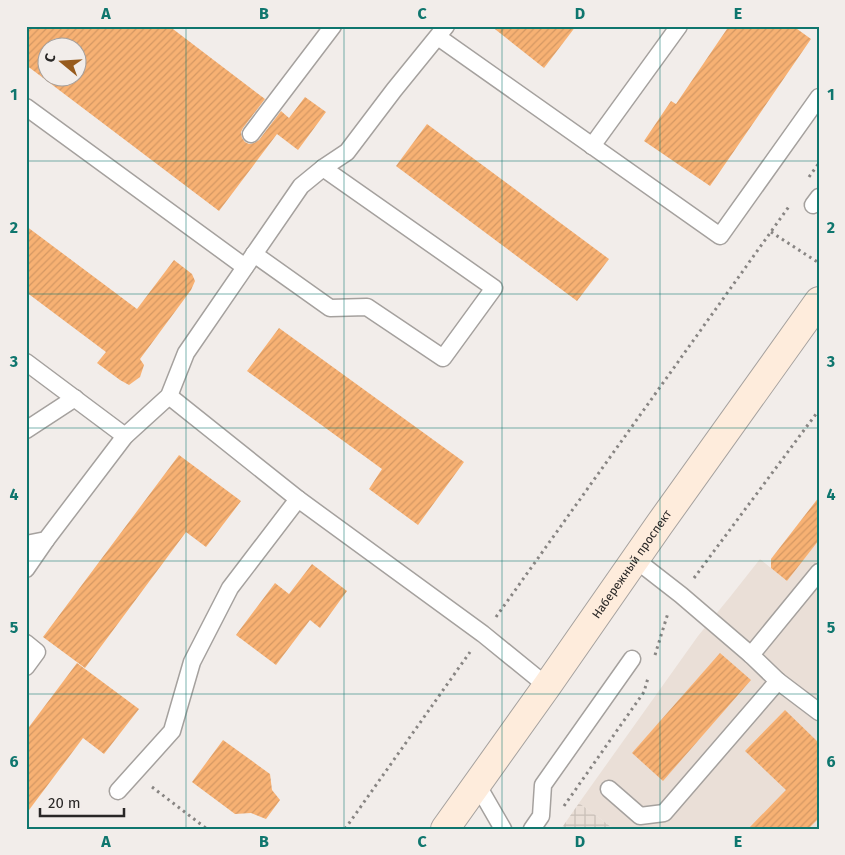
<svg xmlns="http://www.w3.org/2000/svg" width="845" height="855" font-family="'Fira Sans',sans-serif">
<defs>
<pattern id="industrial-grid" width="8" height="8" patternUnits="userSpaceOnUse" patternTransform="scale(1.25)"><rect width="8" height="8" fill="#eadfd7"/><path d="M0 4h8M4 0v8" fill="none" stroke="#c9bfb8"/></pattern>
<pattern id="building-hatch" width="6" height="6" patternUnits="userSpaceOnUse" patternTransform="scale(1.25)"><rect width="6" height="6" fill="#f7b173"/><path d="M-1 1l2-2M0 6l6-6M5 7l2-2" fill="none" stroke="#d49863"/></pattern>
</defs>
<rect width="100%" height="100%" fill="#f2edea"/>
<path fill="#eadfd7" d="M819,540V829H614L579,803L698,636L730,597L760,559L787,581Z"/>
<path fill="url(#industrial-grid)" d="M579,803L614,829H561Z"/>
<g fill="url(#building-hatch)" fill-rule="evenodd">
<path d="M26,26H169L265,99L243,128L241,132L242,138L245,142L249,144L254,143L259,140L281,111L289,118L305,97L326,112L298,150L277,134L219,211L26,65ZM48,48H78V78H48Z"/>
<path d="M491,26H576L544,68Z"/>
<path d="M729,26H793L811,39L710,186L644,141L671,101L676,104Z"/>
<path d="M427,124L609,259L577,301L396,166Z"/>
<path d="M26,226L137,309L174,260L192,274L195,281L191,290L140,359L144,365L140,377L129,385L120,380L97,363L106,352L26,292Z"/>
<path d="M279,328L464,462L418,525L369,489L382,469L247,371Z"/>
<path d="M179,455L241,501L206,547L186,532L85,668L43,637Z"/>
<path d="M819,497V540L787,581L771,568V559Z"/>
<path d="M312,564L347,591L320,628L310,620L276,665L236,635L275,583L289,594Z"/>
<path d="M720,653L751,680L663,781L632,753Z"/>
<path d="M77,663L139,709L104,754L83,738L26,814V731Z"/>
<path d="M785,710L819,743V818L808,829H748L786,790L745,751Z"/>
<path d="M223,740L270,774L272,790L280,800L266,819L251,813L235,814L192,782Z"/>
</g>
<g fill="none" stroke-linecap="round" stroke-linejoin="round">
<g stroke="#a5a19e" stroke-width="19">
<g id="service">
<path d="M438,37L720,236L819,97"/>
<path d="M26,107L245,267"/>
<path d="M251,134L333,26"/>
<path d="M592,146L679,26"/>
<path d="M813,205L819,197"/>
<path d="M254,254L330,308L367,307L443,358L494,288L323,168"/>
<path d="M26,362L125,436"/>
<path d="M169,396L298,499"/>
<path d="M26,430L75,398"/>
<path d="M26,544L46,540L125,436L169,396L186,353L301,186L323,168L347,152L394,90L446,26"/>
<path d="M636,560L681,595L751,655L778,681L819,712"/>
<path d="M26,569L46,540"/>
<path d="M26,643L37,652L26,667"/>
<path d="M751,655L819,572"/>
<path d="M477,784L503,829"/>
<path d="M609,789L640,816L664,813L778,681"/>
<path d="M118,791L172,731L192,662L230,588L298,499L483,634L547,686"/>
<path d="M532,829L541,816L543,785L632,659"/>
</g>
</g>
<g stroke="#a5a19e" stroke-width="30">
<g id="secondary">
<path id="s1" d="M445,829L547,686L659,525L819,301"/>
</g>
</g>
<g stroke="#888583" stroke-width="3" stroke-dasharray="2.5 4" stroke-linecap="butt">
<path d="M809,177L819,163"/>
<path d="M771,232L819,263"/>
<path d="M694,578L819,410"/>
<path d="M496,617L790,205"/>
<path d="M655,655L668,613"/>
<path d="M152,787L207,829"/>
<path d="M564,806L644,692L648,678"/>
<path d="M345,829L470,652"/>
</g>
<use href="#service" stroke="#fff" stroke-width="16"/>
<use href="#secondary" stroke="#feecdc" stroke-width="28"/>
</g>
<path fill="none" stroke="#0f766e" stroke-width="1" stroke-opacity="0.55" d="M186,26V829M344,26V829M502,26V829M660,26V829M26,161H819M26,294H819M26,428H819M26,561H819M26,694H819"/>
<g text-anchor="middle" stroke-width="5" stroke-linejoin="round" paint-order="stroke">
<g font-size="12" fill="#292726" stroke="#f2edea">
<text dy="4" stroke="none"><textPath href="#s1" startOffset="324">Набережный проспект</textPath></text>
</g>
</g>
<rect width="845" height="855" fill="none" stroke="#f2edea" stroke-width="55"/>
<g transform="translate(62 62) rotate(288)"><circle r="24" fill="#f2edea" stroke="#a29e9c"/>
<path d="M0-4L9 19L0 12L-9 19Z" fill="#975b1d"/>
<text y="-8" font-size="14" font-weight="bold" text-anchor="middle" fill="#292726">С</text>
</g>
<path d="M40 808v8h84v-8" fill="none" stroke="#292726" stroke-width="2.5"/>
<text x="48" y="808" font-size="15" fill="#292726" stroke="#f2edea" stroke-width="4" paint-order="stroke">20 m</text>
<rect x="28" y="28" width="790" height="800" fill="none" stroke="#0f766e" stroke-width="2"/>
<g font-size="16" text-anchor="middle" font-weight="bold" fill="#0f766e">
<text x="106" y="19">A</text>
<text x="264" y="19">B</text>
<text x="422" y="19">C</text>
<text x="580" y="19">D</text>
<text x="738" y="19">E</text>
<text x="14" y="100">1</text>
<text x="831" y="100">1</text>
<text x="14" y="233">2</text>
<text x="831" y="233">2</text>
<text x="14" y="367">3</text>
<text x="831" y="367">3</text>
<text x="14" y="500">4</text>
<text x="831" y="500">4</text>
<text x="14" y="633">5</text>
<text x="831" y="633">5</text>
<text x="14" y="767">6</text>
<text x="831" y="767">6</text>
<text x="106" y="847">A</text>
<text x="264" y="847">B</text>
<text x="422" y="847">C</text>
<text x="580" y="847">D</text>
<text x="738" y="847">E</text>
</g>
</svg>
